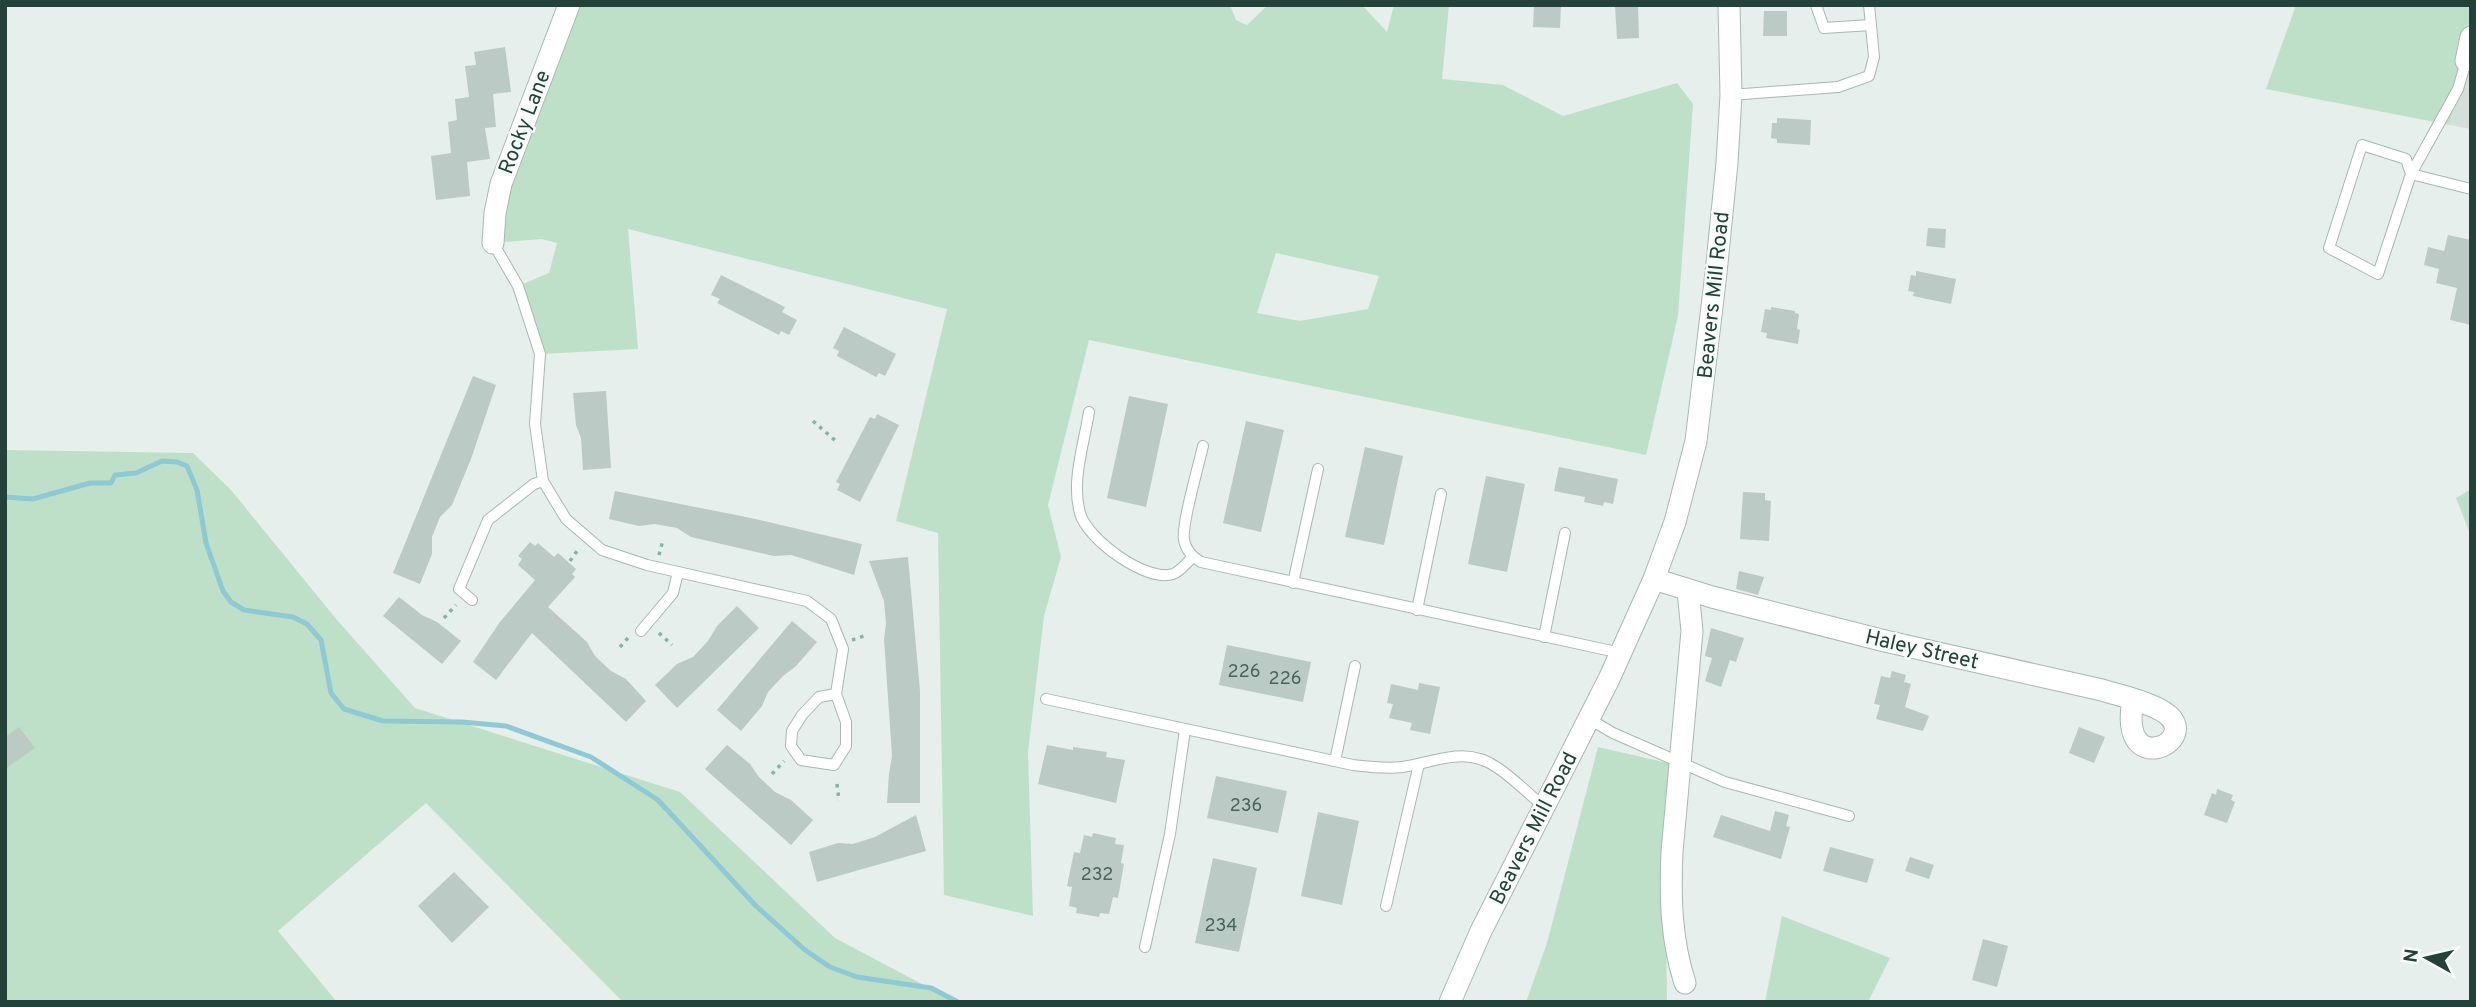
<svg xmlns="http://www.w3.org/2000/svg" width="2476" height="1007" font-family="Overpass,sans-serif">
<rect width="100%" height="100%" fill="#e6efeb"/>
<path fill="#d4dfda" d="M2471,37V129L2450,125Z"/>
<g fill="#bfe0c8" fill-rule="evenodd">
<path d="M569,5H1230L1236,20L1247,25L1268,5H1362L1387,32L1394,5H1449L1442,79L1503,85L1563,116L1677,83L1693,104L1678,316L1646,455L1089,340L1048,505L1061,557L1044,616L1028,752L1033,916L944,895L938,533L896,521L947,309L628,229L638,349L540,354L518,286L549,273L557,243L542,239L493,243ZM1276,253L1379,276L1368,309L1300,321L1257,313Z"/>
<path d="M2296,5H2471V32L2450,125L2266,89Z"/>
<path d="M5,450L193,453L231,490L337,620L415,708L680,792L835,938L956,1002H623L426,803L278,931L337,1002H5Z"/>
<path d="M2471,489V536L2456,498Z"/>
<path d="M1598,747L1672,764L1665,846L1667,1002H1526L1547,943Z"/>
<path d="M1782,916L1890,958L1868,1002H1765Z"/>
</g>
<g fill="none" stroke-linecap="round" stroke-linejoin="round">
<path stroke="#8ec9d4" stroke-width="5" d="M5,497L33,499L90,483H111L115,475L136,473L162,461L177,462L187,466L197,490L206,543L223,591L231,602L244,610L293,617L307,624L321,640L331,693L344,709L383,721L462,722L506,726L591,757L658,800L756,906L805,950L830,967L857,977L931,988L958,1002"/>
</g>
<g fill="#bbcac4">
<path d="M1534,5H1561L1560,28L1533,27Z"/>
<path d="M1615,5H1638L1639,38L1617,39Z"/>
<path d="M1764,11H1787V36H1763Z"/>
<path d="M505,47L511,92L493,94L496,127L485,128L490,159L467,162L470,196L436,200L431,156L451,153L448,122L457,120L455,99L469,97L465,66L476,65L474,52Z"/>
<path d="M1777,118L1811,120L1810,145L1777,143V139L1771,138L1772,123H1777Z"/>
<path d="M1928,228L1946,229L1945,248L1926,246Z"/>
<path d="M2448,235L2471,240V325L2450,320L2457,288L2436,283L2439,269L2424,265L2428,247L2444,251Z"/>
<path d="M1916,271L1956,279L1951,304L1913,296L1914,292L1908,291L1911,275L1916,276Z"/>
<path d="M721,275L785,307L782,312L797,320L789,335L781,331L779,335L717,303L720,299L711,295Z"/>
<path d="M1771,307L1795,311V313L1799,314L1797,329L1800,330L1798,344L1766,338L1767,333L1761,332L1765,309L1771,310Z"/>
<path d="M844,327L896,354L885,376L879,373L876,377L837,356L839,351L833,348Z"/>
<path d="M473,376L496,385L471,459L452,505L440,517L432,537V554L420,584L393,573Z"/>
<path d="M606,391L611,468L583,470L581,438L576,425L573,393Z"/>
<path d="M1129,396L1168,404L1146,507L1107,498Z"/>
<path d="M877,414L899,425L860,502L837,490L840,484L836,482L870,417L875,419Z"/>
<path d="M1246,421L1284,430L1261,532L1223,523Z"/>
<path d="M1365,447L1403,456L1384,545L1345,537Z"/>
<path d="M1559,467L1618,479L1613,504L1604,502L1603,506L1584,502L1585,497L1554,491Z"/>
<path d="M1486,476L1525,484L1507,572L1468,564Z"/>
<path d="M615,491L751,518L862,544L854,575L791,555L774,556L691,537L677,528L655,524L639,526L609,519Z"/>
<path d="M1743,492L1765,493V500L1771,501L1769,541L1740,539Z"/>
<path d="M530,542L535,546L538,543L554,557L558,553L576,569L572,574L575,577L548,607L587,642L595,656L611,671L626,679L646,701L626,722L532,633L496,680L473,662L500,622L535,580L518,565L522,559L518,556Z"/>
<path d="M908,557L920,691V803H887L889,774L892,756L884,639L886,623L884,601L869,561Z"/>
<path d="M1739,571L1764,577L1758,595L1736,589Z"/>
<path d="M399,597L422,615L437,622L461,641L442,664L383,616Z"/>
<path d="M737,606L759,628L677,708L655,685L677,664L693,657L708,641L717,626Z"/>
<path d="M792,621L817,642L796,666L783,676L768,692L762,706L741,731L717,710Z"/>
<path d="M1711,628L1744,638L1736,662L1730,660L1721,687L1705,681L1712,658L1705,656Z"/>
<path d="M1227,645L1311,662L1303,702L1219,685Z"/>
<path d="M1892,671L1906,675L1904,682L1911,684L1905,707L1929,716L1923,731L1876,719L1880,705L1874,704L1881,676L1890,678Z"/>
<path d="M1419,683L1440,687L1430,734L1410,730L1412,723L1389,718L1393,704L1387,703L1391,684L1418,690Z"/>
<path d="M19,727L35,748L5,769V737Z"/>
<path d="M2079,727L2105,737L2094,763L2069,753Z"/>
<path d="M727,745L750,764L759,777L775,792L791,800L813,820L791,845L705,769Z"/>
<path d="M1047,745L1073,750V747L1107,752L1106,757L1125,760L1116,803L1038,784Z"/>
<path d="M1216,776L1287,791L1278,833L1207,818Z"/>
<path d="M2217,789L2233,795L2231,800L2235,802L2227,823L2204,815L2212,793L2216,795Z"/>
<path d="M1775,811L1789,815L1786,826L1790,827L1781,859L1713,837L1721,815L1770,831Z"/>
<path d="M1318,812L1359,821L1342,905L1301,896Z"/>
<path d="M916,815L926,851L817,882L809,852L838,843L853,844L875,837Z"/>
<path d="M1093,833L1116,838L1115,844L1124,845L1121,863L1124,864L1118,898L1113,897L1109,914L1100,913L1099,917L1076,913L1077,908L1069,906L1072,887L1067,886L1074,852L1080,853L1084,835L1092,837Z"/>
<path d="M1830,847L1874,859L1867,883L1823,871Z"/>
<path d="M1910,857L1934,865L1929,879L1905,871Z"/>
<path d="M1213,858L1257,868L1239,952L1195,943Z"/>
<path d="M454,872L489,907L452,943L418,906Z"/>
<path d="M1983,939L2008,946L1997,987L1972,980Z"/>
</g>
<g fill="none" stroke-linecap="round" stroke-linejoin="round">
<g stroke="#a8b8b2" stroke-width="12">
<g id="service">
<path d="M1816,5L1824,28L1871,25"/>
<path d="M1731,95L1838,87L1869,76L1874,57L1869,5"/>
<path d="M2411,174L2406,159L2362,145L2329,248L2378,274L2411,174L2458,89L2466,61L2468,63"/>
<path d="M2411,174L2471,189"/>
<path d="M493,243L518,286L540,354L535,424L543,481L566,519L602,550L647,565L807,601L831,619L843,649L836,694L846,722V746L834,765L801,760L791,746L792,731L802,715L819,697L836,694"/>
<path d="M1089,412C1084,444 1071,481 1080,513C1086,538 1146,583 1173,574C1180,572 1187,562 1193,557"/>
<path d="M1203,446C1199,464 1181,526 1184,540C1186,550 1192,557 1201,562L1621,653"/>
<path d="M1293,583L1318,469"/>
<path d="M472,600L459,589L488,520L534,484L543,481"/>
<path d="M1417,610L1441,494"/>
<path d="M641,631L673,593L678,572"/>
<path d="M1544,637L1565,533"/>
<path d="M1046,699L1353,765C1370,767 1386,769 1402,767C1437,762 1465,745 1498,768C1514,779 1529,794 1544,807"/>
<path d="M1589,719L1613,733L1725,782L1849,816"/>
<path d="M1335,761L1355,666"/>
<path d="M1386,906L1419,764"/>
<path d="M1145,947L1170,834L1185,730"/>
</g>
</g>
<g stroke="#a8b8b2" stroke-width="23">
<g id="minor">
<path d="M2466,61L2471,37"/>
<path d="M493,243L495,213L501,184L569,5"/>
<path d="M1654,579L1712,597L1885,641L2102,690C2121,696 2154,703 2168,715C2200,742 2118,780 2133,700"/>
<path d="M1685,983C1671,940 1670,897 1672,852L1692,631L1688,591"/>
</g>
</g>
<g stroke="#a8b8b2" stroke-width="23">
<path id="tertiary" d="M1450,1002L1481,931L1609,679L1654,579L1675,522L1696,441L1716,273L1727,163L1731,95L1729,5"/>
</g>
<g stroke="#86b3a5" stroke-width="3.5" stroke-dasharray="3.5 5" stroke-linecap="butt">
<path d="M813,421L838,443"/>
<path d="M659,555L663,540"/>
<path d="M570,561L579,548"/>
<path d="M444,618L456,605"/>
<path d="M659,633L672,645"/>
<path d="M852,640L867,635"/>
<path d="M620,647L628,638"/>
<path d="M772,774L784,761"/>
<path d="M837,784L839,801"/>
</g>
<use href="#service" stroke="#fff" stroke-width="10"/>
<use href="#minor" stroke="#fff" stroke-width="21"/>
<use href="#tertiary" stroke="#fff" stroke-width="21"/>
</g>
<g text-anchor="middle" stroke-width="5" stroke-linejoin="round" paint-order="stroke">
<g font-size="18" fill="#4a645c">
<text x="1244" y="677">226</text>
<text x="1285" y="684">226</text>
<text x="1246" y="811">236</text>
<text x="1097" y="880">232</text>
<text x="1221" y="931">234</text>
</g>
<g font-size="21" fill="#24423a" stroke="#f7fbf9">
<text transform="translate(524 122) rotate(-69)" y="7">Rocky Lane</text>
<text transform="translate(1713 295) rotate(-84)" y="7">Beavers Mill Road</text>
<text transform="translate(1922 649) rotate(13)" y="7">Haley Street</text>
<text transform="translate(1533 828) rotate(-63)" y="7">Beavers Mill Road</text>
</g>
</g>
<rect width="2476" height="1007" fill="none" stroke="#24423a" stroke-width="14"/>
<g transform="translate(2427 958) rotate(278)" stroke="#f7fbf9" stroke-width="5" paint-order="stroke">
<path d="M0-5L12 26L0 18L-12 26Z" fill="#24423a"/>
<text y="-10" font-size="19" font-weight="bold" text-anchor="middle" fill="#24423a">N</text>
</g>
</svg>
